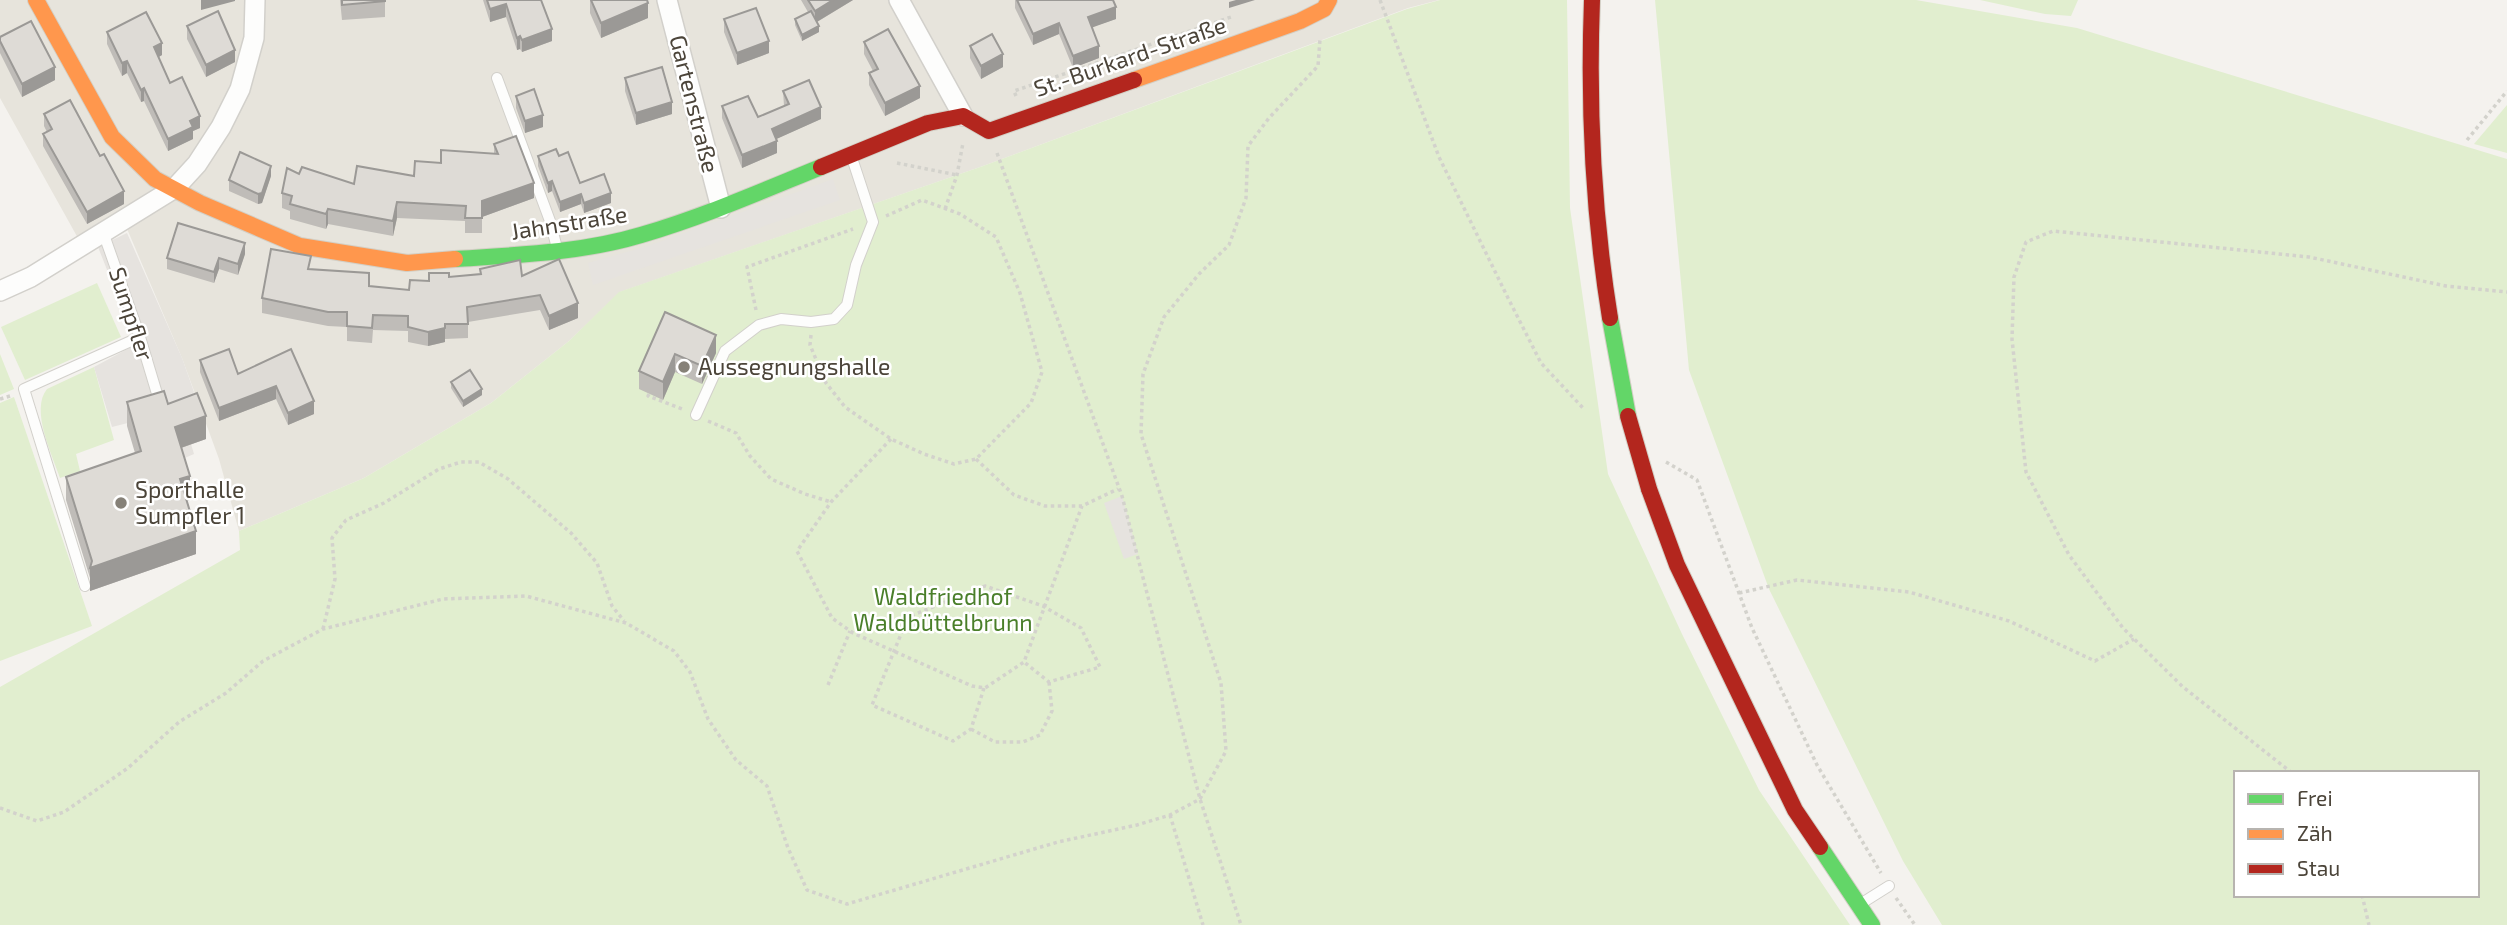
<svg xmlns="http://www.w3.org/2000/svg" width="2507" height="925" font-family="'Exo 2',sans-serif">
<rect width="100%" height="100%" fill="#f4f2ee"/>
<path fill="#e7e4dc" d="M0,0H1439L1408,8L983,166L620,292L569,341L491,403L364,478L239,531L219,459L182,358L122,217L79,240L0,98Z"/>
<g fill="#e1eecf" fill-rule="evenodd">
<path d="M1440,0H1567L1570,208L1608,474L1682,634L1759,790L1850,925H0V687L240,550L239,531L364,478L491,403L569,341L619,292L983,166L1407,9Z"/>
<path d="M1655,0H1916L2077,28L2507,159V925H1942L1903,861L1769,589L1689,370ZM2236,773H2477V895H2236Z"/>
<path d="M1980,0H2078L2071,16L2045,14Z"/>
<path d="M2507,105V153L2474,144Z"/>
<path d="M97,283L121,337L25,380L1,327Z"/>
<path d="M0,354L14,389L0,395Z"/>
<path d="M94,367L114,440L76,454L80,471L60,478C52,454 30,410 47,389Z"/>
<path d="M14,397L92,626L0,661V403Z"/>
</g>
<g fill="#e6e3df">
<path d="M833,179L840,200L593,285L588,263L648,246Z"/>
<path d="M127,233L182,358L194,392L182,406L184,421L194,454L180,460L167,413L112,427L94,367L133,346L121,305L98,247Z"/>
<path d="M1122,496L1138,554L1124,559L1104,503Z"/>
</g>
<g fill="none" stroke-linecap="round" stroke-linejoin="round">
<g stroke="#d2d0cb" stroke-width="12">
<g id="lane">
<path d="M497,78L550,221L557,248"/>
<path d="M103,232L140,337L158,397"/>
<path d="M696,415L725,351L759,325L781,319L811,322L834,319L847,305L856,265L873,222L852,158"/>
<path d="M85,586L24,389L140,337"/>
<path d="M1862,903L1889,886"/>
</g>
</g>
<g stroke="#d2d0cb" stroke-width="22">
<g id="street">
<path d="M667,0L721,208"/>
<path d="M899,0L963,116"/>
<path d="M0,291L31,277L175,188L197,164L221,127L240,89L254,38L255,0"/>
</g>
</g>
<g stroke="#d3cfc5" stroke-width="18">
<g id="fast">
<path d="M455,259C517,255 581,253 641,235C703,217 762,191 821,167"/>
<path d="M1610,318L1628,416"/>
<path d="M1820,847L1872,925"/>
</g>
</g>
<g stroke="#d3cfc5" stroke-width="18">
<g id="slow">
<path d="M36,0L112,137L155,179L200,203L300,246L407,263L455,259"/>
<path d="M1134,80L1300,21L1324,9L1329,0"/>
</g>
</g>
<g stroke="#d3cfc5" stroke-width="18">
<g id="jam">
<path d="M1592,0C1588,107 1593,213 1610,318"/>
<path d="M821,167L928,123L963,116L989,131L1134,80"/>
<path d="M1649,489L1677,565L1795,810L1820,847"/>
</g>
</g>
<g stroke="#d3d2cc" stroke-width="3.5" stroke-dasharray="3.5 3.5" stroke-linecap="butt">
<path d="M1380,0L1439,157L1508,298L1541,363L1583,408"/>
<path d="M1016,96L1014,91L1234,16"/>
<path d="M2467,140L2507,91"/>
<path d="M997,153L1122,496L1200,799L1241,925"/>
<path d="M897,163L957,175"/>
<path d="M945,209L957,175L963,143"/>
<path d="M756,310L747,267L853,229"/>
<path d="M811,335L810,345L826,383L845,407L891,439L924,454L954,464L976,459L1031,403L1042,372L1020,293L996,237L960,214L922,200L886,216"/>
<path d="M649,394L648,396L682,409"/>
<path d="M0,399L10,396"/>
<path d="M708,421L736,433L750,456L771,479L805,494L831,502"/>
<path d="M891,439L831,502L797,551L832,618L853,633L972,686L985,688L1024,662L1082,506"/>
<path d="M976,459L1014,495L1045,506H1082L1118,489"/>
<path d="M1666,462L1697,480L1752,628L1817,765L1881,873"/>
<path d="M1739,593L1797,580L1909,592L2009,621L2095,661L2134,639"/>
<path d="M323,629L335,579L332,538L346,520L384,503L439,469L461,462H479L508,479L571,533L597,563L612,606L624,621"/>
<path d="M828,685L850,631"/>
<path d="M984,688L971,729L953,741L872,705L908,617L985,586L1043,606L1081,628L1100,667L1049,682L1024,662"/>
<path d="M971,729L995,742H1023L1040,735L1052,711L1049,682"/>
<path d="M2292,773L2183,687L2123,628L2069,555L2026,472L2012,339L2014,277L2026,242L2053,231L2309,257L2446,286L2507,292"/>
<path d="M0,808L37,821L64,812L128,768L179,722L226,693L263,661L323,629L443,599L526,596L626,623L674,651L690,672L708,719L736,760L767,786L788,848L807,890L847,904L1058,842L1137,825L1170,815L1200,799L1226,751L1221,683L1141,434L1143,374L1164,317L1199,274L1229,245L1246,198L1248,146L1269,118L1318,66L1320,39"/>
<path d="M1170,815L1203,925"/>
<path d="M2362,895L2369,925"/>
<path d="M1896,898L1915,925"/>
</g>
<use href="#lane" stroke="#fdfdfc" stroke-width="10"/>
<use href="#street" stroke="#fdfdfc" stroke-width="19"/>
<use href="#fast" stroke="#63d668" stroke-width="16"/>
<use href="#slow" stroke="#ff974d" stroke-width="16"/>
<use href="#jam" stroke="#b3261e" stroke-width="16"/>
<g stroke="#d3cfc5" stroke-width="18" stroke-linecap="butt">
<path id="jam-bridge" d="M1628,416L1649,489"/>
</g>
<use href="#jam-bridge" stroke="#b3261e" stroke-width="16"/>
</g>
<g fill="#bfbcb8">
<path d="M340,0H385V17L342,20Z"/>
<path d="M483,0H541L552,41L522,52L520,49L517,50L506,17L490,22Z"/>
<path d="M590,0H647L648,18L601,38L590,13Z"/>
<path d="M801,0H853L817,22L819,32L802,41L795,25V19L808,12Z"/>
<path d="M1015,0H1113L1116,19L1092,27L1099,58L1073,68L1059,34L1033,45L1015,8Z"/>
<path d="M724,19L769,53L737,65L724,32Z"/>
<path d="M187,26L235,62L206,77L187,39Z"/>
<path d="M107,32L162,55L158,57L170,83L200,128L193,131V139L168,151L144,101L141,102L127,73L122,76L107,44Z"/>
<path d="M0,37L55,80L22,97L0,53Z"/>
<path d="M864,42L920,98L885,116L869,85V73L873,71L864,54Z"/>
<path d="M970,46L1003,67L981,79L970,58Z"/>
<path d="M625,78L672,114L636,125L625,91Z"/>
<path d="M783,91L821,119L776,139L777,153L742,168L722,118V106L758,117L784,106Z"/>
<path d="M516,96L543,127L525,133L516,108Z"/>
<path d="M44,114L100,156L124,204L87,224L43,146V134L47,132L44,126Z"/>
<path d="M494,144L534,198L482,217V233H465V221L397,218L393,236L328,224L326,229L290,219V211L282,208V193L299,174L354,184L414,176L441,163L494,153Z"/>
<path d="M538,156H559L580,183L611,203L584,213L581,204L560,212L552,191L548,193L538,166Z"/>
<path d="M271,176L262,203L258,204L229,191V180Z"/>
<path d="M245,254L238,275L219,269L214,283L167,269V258Z"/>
<path d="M311,269L369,286L409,290L429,281L449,277L522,276L578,318L549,330L540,310L468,322V338L445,339V342L428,346L408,342V331L373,330L372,343L347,341V327L328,326L262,313V298Z"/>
<path d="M665,312L716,353L702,384L675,372L663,400L639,389V371Z"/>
<path d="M291,349L314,414L288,425L276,399L219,421L200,372V360L238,374Z"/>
<path d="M451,382L482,395L463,407L451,388Z"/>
<path d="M127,402L168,404L206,439L181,448L190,500H187L196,554L90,591V578L66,500V477L135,453L127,426Z"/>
</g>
<g fill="#9b9996">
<path d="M201,0H235V1L201,10Z"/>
<path d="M833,0H853L815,23V11Z"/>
<path d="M1236,0H1255L1229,8V2Z"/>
<path d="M648,3V18L601,38V23Z"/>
<path d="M506,4V17L490,22V9Z"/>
<path d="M1116,7V19L1088,29V17Z"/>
<path d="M1059,23V34L1033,45V34Z"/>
<path d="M819,26V32L802,41V35Z"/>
<path d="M552,29V41L522,52V40Z"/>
<path d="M520,36V49L517,50V38Z"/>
<path d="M769,41V53L737,65V53Z"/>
<path d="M162,43V55L154,60V47Z"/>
<path d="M1099,46V58L1073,68V56Z"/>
<path d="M235,50V62L206,77V65Z"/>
<path d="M1003,54V67L981,79V66Z"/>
<path d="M127,61V73L122,76V63Z"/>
<path d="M55,67V80L22,97V84Z"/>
<path d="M920,86V98L885,116V103Z"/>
<path d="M144,88V101L141,102V90Z"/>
<path d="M672,102V114L636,125V113Z"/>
<path d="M821,107V119L772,141V129Z"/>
<path d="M543,115V127L525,133V121Z"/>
<path d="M200,116V128L193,131V139L168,151V139L190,121Z"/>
<path d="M777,141V153L742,168V155Z"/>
<path d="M271,166V176L262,203L258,204V194Z"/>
<path d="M552,181V191L548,193V183Z"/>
<path d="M534,183V198L482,217V201Z"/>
<path d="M124,191V204L87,224V212Z"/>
<path d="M611,193V203L584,213V203Z"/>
<path d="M581,194V204L560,212V202Z"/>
<path d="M397,202V218L393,236V221Z"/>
<path d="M328,209V224L326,229V214Z"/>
<path d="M245,243V254L238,275V264Z"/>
<path d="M219,258V269L214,283V272Z"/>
<path d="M578,303V318L549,330V316Z"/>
<path d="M445,328V342L428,346V332Z"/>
<path d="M716,335V353L702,384V366Z"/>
<path d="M675,354V372L663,400V382Z"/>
<path d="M276,386V399L219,421V408Z"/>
<path d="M482,389V395L463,407V401Z"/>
<path d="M314,401V414L288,425V413Z"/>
<path d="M206,416V439L175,450V427Z"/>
<path d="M190,476V500L180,502V479Z"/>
<path d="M196,531V554L90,591V568Z"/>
</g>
<g fill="#dedbd6" stroke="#9b9996" stroke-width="2">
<path d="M342,0H385V1L342,5Z"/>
<path d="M487,0H541L552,29L522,40L520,36L517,38L506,4L490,9Z"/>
<path d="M591,0H647L648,3L601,23Z"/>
<path d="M808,0H833L815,11Z"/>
<path d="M1017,0H1113L1116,7L1088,17L1099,46L1073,56L1059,23L1033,34Z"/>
<path d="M756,8L769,41L737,53L724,19Z"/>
<path d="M218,11L235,50L206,65L187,26Z"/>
<path d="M811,11L819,26L802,35L795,19Z"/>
<path d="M146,12L162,43L154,47L170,83L182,77L200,116L190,121L193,127L168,139L144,88L141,90L127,61L122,63L107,32Z"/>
<path d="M31,21L55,67L22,84L0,41V37Z"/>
<path d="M888,29L920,86L885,103L869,73L878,69L864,42Z"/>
<path d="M992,34L1003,54L981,66L970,46Z"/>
<path d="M662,67L672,102L636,113L625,78Z"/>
<path d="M809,80L821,107L772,129L777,141L742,155L722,106L748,96L758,117L789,104L783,91Z"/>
<path d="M534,89L543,115L525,121L516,96Z"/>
<path d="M70,100L100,156L104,154L124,191L87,212L43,134L52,129L44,114Z"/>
<path d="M516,136L534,183L482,201V218H465L466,206L397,202L393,221L328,209L326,214L290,204L292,196L282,193L287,168L299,174L302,167L354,184L357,166L414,176L415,161L441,163V150L498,154L494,144Z"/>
<path d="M556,149L559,156L568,152L580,183L604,174L611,193L584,203L581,194L560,202L552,181L548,183L538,156Z"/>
<path d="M240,152L271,166L262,193L258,194L229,180Z"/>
<path d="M178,223L245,243L238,264L219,258L214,272L167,258Z"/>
<path d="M271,249L311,256L308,269L369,273V286L409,290L410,280L429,281V273H449V277L481,274L480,269L520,260L522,276L559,259L578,303L549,316L540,295L467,307L468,324H445V328L428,332L408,327V316L373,315L372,328L347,326V312H328L262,298Z"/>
<path d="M665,312L716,335L702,366L675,354L663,382L639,371Z"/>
<path d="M229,349L238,374L291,349L314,401L288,413L276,386L219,408L200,360Z"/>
<path d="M470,370L482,389L463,401L451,382Z"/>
<path d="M164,391L168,404L197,393L206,416L175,427L190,476L180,479L196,531L90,568L92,561L66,477L141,451L127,402Z"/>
</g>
<g fill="#868178" stroke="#fff" stroke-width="2.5">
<circle cx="684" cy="367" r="7"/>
<circle cx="121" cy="503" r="7"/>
</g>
<g text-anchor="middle" stroke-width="5" stroke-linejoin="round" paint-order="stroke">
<g font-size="23" fill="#4b4439" stroke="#fff">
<text transform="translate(1130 57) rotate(-19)" y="8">St.-Burkard-Straße</text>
<text transform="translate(694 104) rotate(76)" y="8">Gartenstraße</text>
<text transform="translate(569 223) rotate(-9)" y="8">Jahnstraße</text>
<text transform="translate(131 314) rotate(72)" y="8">Sumpfler</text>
</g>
<g font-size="23" fill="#4b4439" stroke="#fff" text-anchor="start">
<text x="698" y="375">Aussegnungshalle</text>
<text x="135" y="498">Sporthalle<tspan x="135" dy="26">Sumpfler 1</tspan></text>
</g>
<g font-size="23" fill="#4a7f2a" stroke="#fff">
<text x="943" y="605">Waldfriedhof<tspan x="943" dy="26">Waldbüttelbrunn</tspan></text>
</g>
</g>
<rect x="2234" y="771" width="245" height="126" fill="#ffffff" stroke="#b7b4b0" stroke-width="2"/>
<rect x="2248" y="794" width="35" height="10" fill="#63d668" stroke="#b7b4b0" stroke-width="2"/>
<text x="2297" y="806" font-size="21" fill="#4b4439">Frei</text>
<rect x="2248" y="829" width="35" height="10" fill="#ff974d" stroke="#b7b4b0" stroke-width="2"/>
<text x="2297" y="841" font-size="21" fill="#4b4439">Zäh</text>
<rect x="2248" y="864" width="35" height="10" fill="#b3261e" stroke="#b7b4b0" stroke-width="2"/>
<text x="2297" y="876" font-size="21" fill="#4b4439">Stau</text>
</svg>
